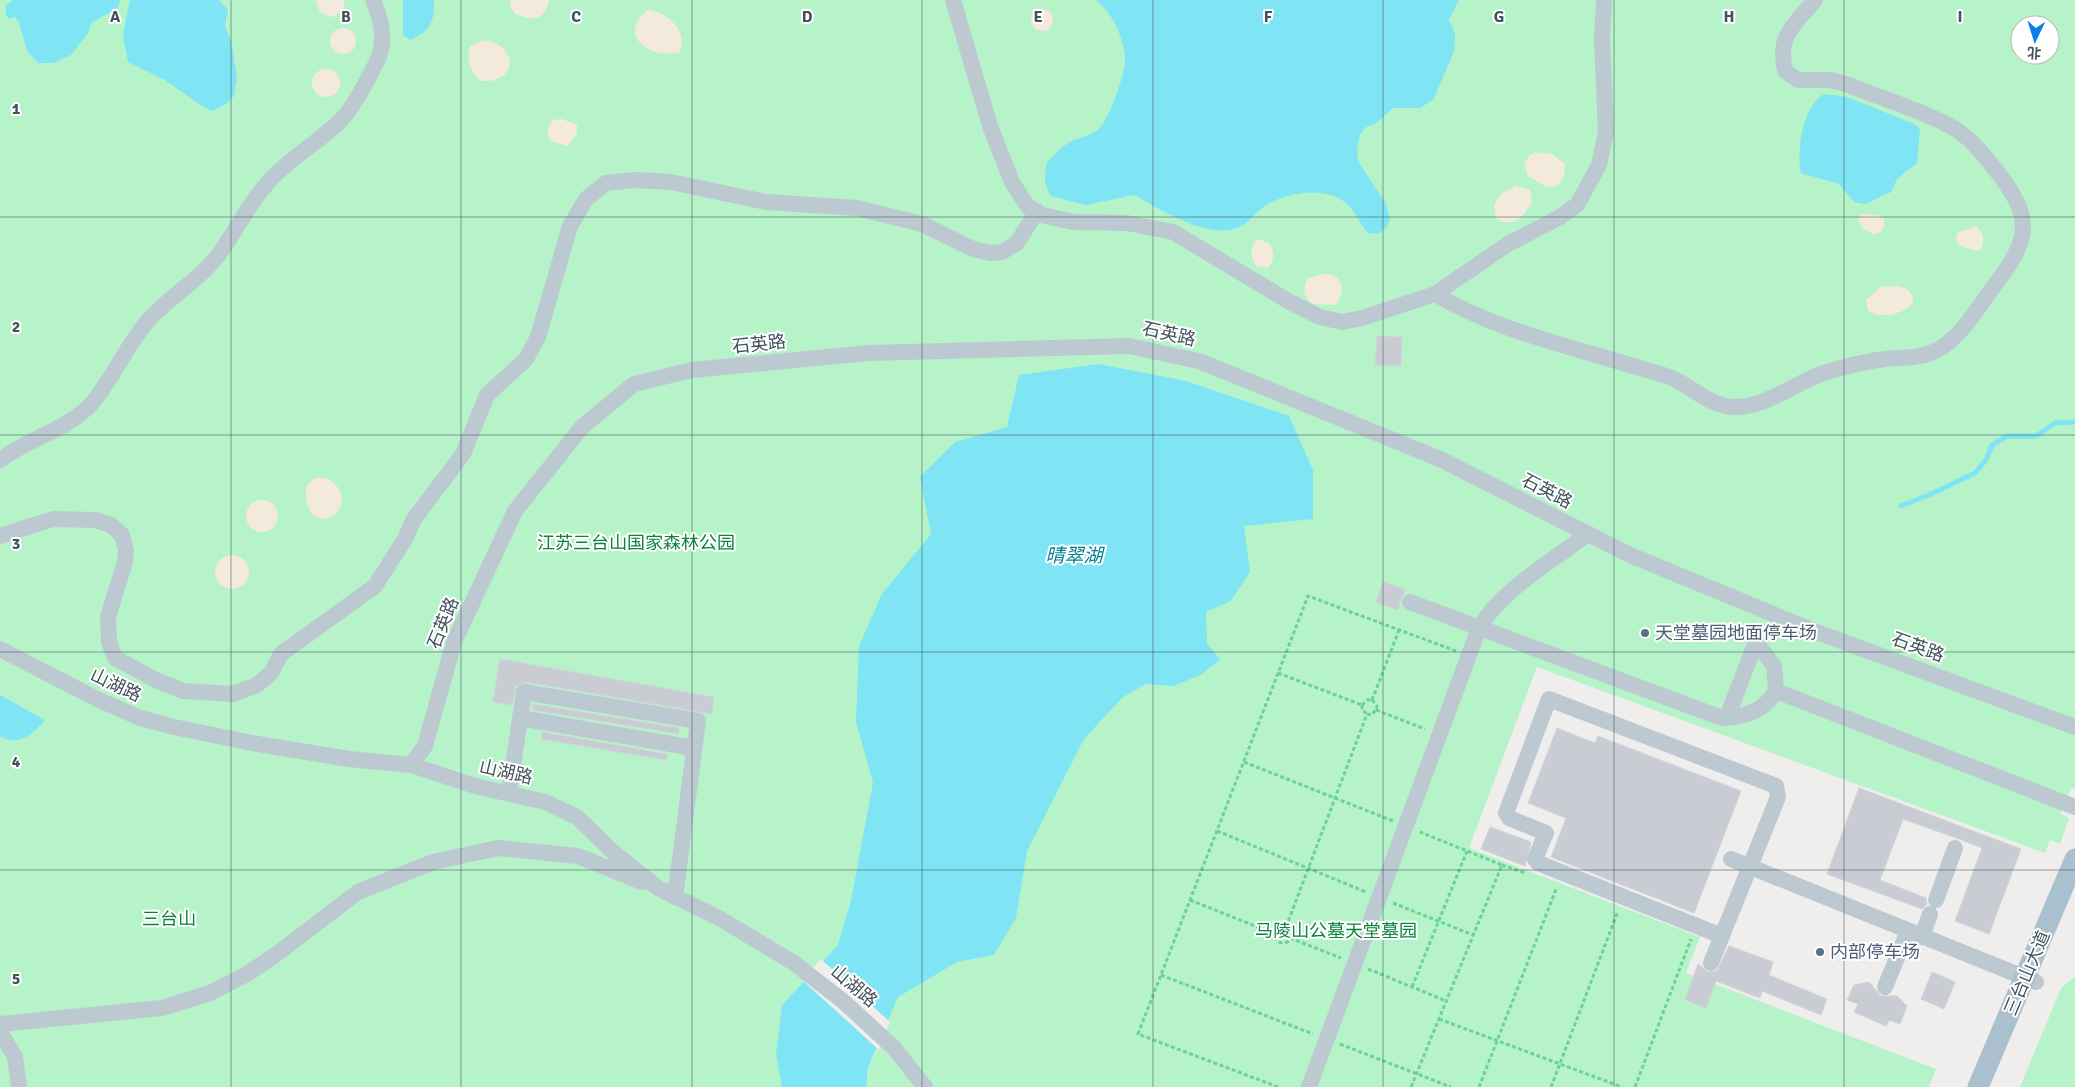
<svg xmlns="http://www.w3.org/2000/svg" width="2075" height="1087" font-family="Signika,'Noto Sans SC',sans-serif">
<rect width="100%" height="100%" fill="#f0eded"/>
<g fill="#b6f3c9" fill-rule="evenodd">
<path d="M0,0H2075V789L2071,788L2060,814L2069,818L2060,844L2050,840L2045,853L1537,667L1469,848L1700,937L1686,973L1936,1069L1929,1087H0ZM2020,25H2050V55H2020Z"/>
<path d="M2075,977V1087H2020L2061,988Z"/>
</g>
<g fill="#f3eadb">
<path d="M316,0H344V9L332,17C321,15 318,11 316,0Z"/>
<path d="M510,0H549C545,21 533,21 515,14L511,8Z"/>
<circle cx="1042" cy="20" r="11"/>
<path d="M650,9C670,16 687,29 680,52C647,61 615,31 650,9Z"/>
<circle cx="343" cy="41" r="13"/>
<path d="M484,40C518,44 519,83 482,81C470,73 466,60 470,46Z"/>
<circle cx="326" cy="83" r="14"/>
<path d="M562,119L577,125V133L568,146L550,141L547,130L552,120Z"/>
<path d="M1536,152L1552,154L1565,164C1565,175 1564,180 1555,187H1547L1528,176L1524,164L1529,156Z"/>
<path d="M1516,186L1530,190L1532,201C1524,217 1513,229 1496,218L1494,205L1502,193Z"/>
<path d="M1866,214L1881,216L1884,219V228L1881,232L1873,234L1863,229L1858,219L1860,215Z"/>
<path d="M1976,226C1985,235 1984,241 1980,251L1961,247L1956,241L1957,233Z"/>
<path d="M1259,239L1269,243C1275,251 1275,261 1267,268L1256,266C1250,257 1249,244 1259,239Z"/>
<path d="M1323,274C1343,273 1347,291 1335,305L1312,304C1303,296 1302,290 1308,278Z"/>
<path d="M1891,286C1903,286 1913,289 1913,303C1903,315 1881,319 1868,311L1866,300L1881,287Z"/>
<path d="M315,478C323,477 330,478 336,485C360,514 302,543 306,486Z"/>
<circle cx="262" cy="516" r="16"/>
<circle cx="232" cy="572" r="17"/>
</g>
<g fill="#7fe5f4">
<path d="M13,0H121L117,9L92,22L88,33L71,55L54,63H38L27,51L19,22L15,17L10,19L6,16V5Z"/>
<path d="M130,0H219L228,10L225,26L231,40L237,78L234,96L226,104L213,111L203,107L165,80L128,62L123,35Z"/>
<path d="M403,0H434C434,23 431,30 410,40L403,35Z"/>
<path d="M1096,0H1459L1449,20L1455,34L1454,52L1433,100L1420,108H1393L1376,123L1366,127L1360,135L1357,149L1358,161L1386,204L1390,219L1386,228L1378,234L1368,233C1360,225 1356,213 1348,205C1328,185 1286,192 1265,206C1254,213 1247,226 1234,229C1203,237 1160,209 1134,195L1086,205L1051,196L1045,183L1046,164C1052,157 1059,149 1068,143C1077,138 1091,136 1099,129C1110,118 1126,72 1125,57C1124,38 1111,11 1096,0Z"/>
<path d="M1824,94L1847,97L1914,124L1920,129L1917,163L1897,179L1891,192L1865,204L1854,202L1839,184L1801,173C1796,150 1803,106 1824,94Z"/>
<path d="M1099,364L1186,381L1289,416L1313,470V519L1244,526L1250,572L1231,601L1206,612L1207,644L1220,659L1202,674L1174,686L1146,684L1123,697L1084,739L1027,851L1016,918L994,955L957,962L898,997L868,1067L866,1087H782L776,1055L782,1005L838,945L851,901L873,783L856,722L859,646L882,594L931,534L920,477L955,442L1007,427L1019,375Z"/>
<path d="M0,695L45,720C34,733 18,748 0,736Z"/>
</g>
<path fill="#f0eded" d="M821,959L890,1022L879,1050L802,980Z"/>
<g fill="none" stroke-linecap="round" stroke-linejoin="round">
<path stroke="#7fe5f4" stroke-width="5" d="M1901,506L1931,494L1975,473L1986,460L1992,445L2007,436H2036L2055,423L2075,422"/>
</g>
<g fill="#c9ccd2" stroke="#d0d4d9">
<path d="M1377,336L1402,337L1401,366L1375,365Z"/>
<path d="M1383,582L1406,590L1401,599L1398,610L1376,602Z"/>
<path d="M500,659L714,697L712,714L526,682L516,686L512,705L493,702Z"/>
<path d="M532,704L679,728L678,734L533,710Z"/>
<path d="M1557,728L1595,743L1598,736L1741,791L1694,913L1551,857L1566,818L1528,803Z"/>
<path d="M542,732L667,754L666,760L541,739Z"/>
<path d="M1859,788L2021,849L1989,934L1955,921L1982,848L1959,839L1903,819L1880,880L1926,898L1927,904L1922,909L1827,874Z"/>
<path d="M1490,827L1531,842L1525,866L1481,849Z"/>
<path d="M1729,946L1773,962L1769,975L1827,999L1821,1015L1762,991L1760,998L1716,981L1706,1008L1685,1000L1698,964L1708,972L1717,971Z"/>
<path d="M1932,972L1955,982L1944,1009L1921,999Z"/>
<path d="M1869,982L1881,996H1897L1907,1006L1900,1024L1889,1020L1886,1026L1854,1012L1858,1004L1847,1000L1854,985Z"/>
</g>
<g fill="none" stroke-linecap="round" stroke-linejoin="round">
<g stroke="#6bd398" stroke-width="3" stroke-dasharray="4 2.5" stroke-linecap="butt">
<path d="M1278,673L1362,705"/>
<path d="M1372,700L1399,630"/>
<path d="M1372,700L1377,706L1376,710"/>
<path d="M1362,705L1367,700H1372"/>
<path d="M1362,705V710L1367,714"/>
<path d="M1376,710L1425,729"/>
<path d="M1367,714L1371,715L1376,710"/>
<path d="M1244,762L1393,821"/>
<path d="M1217,831L1366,892"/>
<path d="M1502,865L1525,873"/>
<path d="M1190,900L1275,934"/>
<path d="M1393,903L1473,935"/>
<circle cx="1283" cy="935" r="8"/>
<path d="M1286,927L1367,714"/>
<path d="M1290,938L1341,958"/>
<path d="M1368,969L1446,1001"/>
<path d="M1161,975L1313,1034"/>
<path d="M1412,987L1467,851"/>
<path d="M1439,1019L1622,1087"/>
<path d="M1340,1044L1451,1087"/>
<path d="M1278,1087L1138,1034L1308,596L1456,651"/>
<path d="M1411,1087L1502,865L1420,832"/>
<path d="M1479,1087L1557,887"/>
<path d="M1551,1087L1618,911"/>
<path d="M1635,1087L1691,939"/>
</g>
<g stroke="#bcc9d1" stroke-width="16">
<path d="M953,0L990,126L1012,182L1028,207L1042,215L1073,222L1127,223L1173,232L1288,301L1320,317L1342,322L1362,318L1435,294L1508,244L1560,217L1577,205L1599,165L1606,132L1602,38L1604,0"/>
<path d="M1435,294C1492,328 1560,344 1623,363C1639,368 1656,372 1672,378C1692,387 1711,407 1735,407C1768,407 1798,380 1830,371C1847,366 1867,361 1885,359C1903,357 1922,359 1939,349C1960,338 1980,305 1994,286C2035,234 2031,214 1991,164C1979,149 1967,135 1950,126C1918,109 1880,98 1846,84L1830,80H1798L1785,71C1777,35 1794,25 1815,0"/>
<path d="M0,460C29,438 68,430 93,402C113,378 126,347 146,323C168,297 202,279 222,250C239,225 251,200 272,178C292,157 320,141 341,120C353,108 367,81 375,65C387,44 382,20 373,0"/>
<path d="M0,536L53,519L95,520L111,525L122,535L126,551L125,562L108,617L109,642L115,658L156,680L183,691L233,694L257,685L271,673L281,654L375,586L405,539L414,519L463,454L487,395L526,359L538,337L570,226L586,199L606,183L635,180L671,182L766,202L857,208L922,224L973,249L990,253L1002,252L1017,243L1037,211"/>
<path d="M1410,602L1722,718C1745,717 1763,712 1776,691L2075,807"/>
<path d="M0,649L97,699L140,718L174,727L252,743L349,759L411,765L475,786L545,802L577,817L613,852L658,888L719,918L794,963L844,1002L894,1048L925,1087"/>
<path d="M1727,717L1756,642L1774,666L1776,691"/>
<path d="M520,718L694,748"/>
<path d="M411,765L425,746L454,642L515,511L582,427L634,384L692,370L869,353L1129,346L1199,361L1440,459L1630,555L1814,631L2075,727"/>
<path d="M509,792L524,692L698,721L675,897"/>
<path d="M1731,859L2036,982"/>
<path d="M1936,900L1955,848"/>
<path d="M1922,937L1930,914"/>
<path d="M1711,963L1778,797L1776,786L1549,699L1506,813L1509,818L1546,833L1535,859L1538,863L1722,936"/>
<path d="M1885,987L1908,931"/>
<path d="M0,1024L162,1008L210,993L247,974L278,953L358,892L433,862L498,848L578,856L642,882"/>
<path d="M0,1032L15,1057L19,1087"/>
<path d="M1309,1087L1479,628C1504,587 1551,563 1587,534"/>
</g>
<path stroke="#aac0cf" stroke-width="21" d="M1978,1087L2075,859"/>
</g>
<path fill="none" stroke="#44525c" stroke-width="1" stroke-opacity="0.55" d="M231,0V1087M461,0V1087M692,0V1087M922,0V1087M1153,0V1087M1383,0V1087M1614,0V1087M1844,0V1087M0,217H2075M0,435H2075M0,652H2075M0,870H2075"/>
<g fill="#5c6f8a" stroke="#fff" stroke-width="2">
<circle cx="1645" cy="633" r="5"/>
<circle cx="1820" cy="952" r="5"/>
</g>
<g text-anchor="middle" stroke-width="4" stroke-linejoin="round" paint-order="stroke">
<g font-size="18" fill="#44525c" stroke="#fff">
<text transform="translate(1169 334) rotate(13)" y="6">石英路</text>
<text transform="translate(759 344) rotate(-6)" y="6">石英路</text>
<text transform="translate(1547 491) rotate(27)" y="6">石英路</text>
<text transform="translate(443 623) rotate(-68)" y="6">石英路</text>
<text transform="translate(1918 647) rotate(20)" y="6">石英路</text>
<text transform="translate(116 685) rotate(25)" y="6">山湖路</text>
<text transform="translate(506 772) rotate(13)" y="6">山湖路</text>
<text transform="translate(2027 973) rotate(-67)" y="6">三台山大道</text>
<text transform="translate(854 986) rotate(40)" y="6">山湖路</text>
</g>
<g font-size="18" fill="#0e833f" stroke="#fff">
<text x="636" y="549">江苏三台山国家森林公园</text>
<text x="169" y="925">三台山</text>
<text x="1336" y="937">马陵山公墓天堂墓园</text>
</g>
<g font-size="18" fill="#4e5e75" stroke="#fff" text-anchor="start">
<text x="1655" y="639">天堂墓园地面停车场</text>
<text x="1830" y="958">内部停车场</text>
</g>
<g font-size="19" font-style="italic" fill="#038093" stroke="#fff">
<text x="1074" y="562">晴翠湖</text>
</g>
</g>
<g font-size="16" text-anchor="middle" font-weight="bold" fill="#44525c" stroke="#fff" stroke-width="4" stroke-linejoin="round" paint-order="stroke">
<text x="115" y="22">A</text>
<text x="346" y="22">B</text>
<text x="576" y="22">C</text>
<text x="807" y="22">D</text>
<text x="1038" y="22">E</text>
<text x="1268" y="22">F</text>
<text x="1499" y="22">G</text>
<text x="1729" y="22">H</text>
<text x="1960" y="22">I</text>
<text x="16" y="114">1</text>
<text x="16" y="332">2</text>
<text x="16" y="549">3</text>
<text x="16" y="767">4</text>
<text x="16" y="984">5</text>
</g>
<g transform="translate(2035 40) rotate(184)"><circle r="24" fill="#ffffff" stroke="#b4babe"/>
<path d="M0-4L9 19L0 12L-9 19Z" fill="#097fee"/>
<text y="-8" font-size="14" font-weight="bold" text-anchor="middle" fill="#44525c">北</text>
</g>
</svg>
